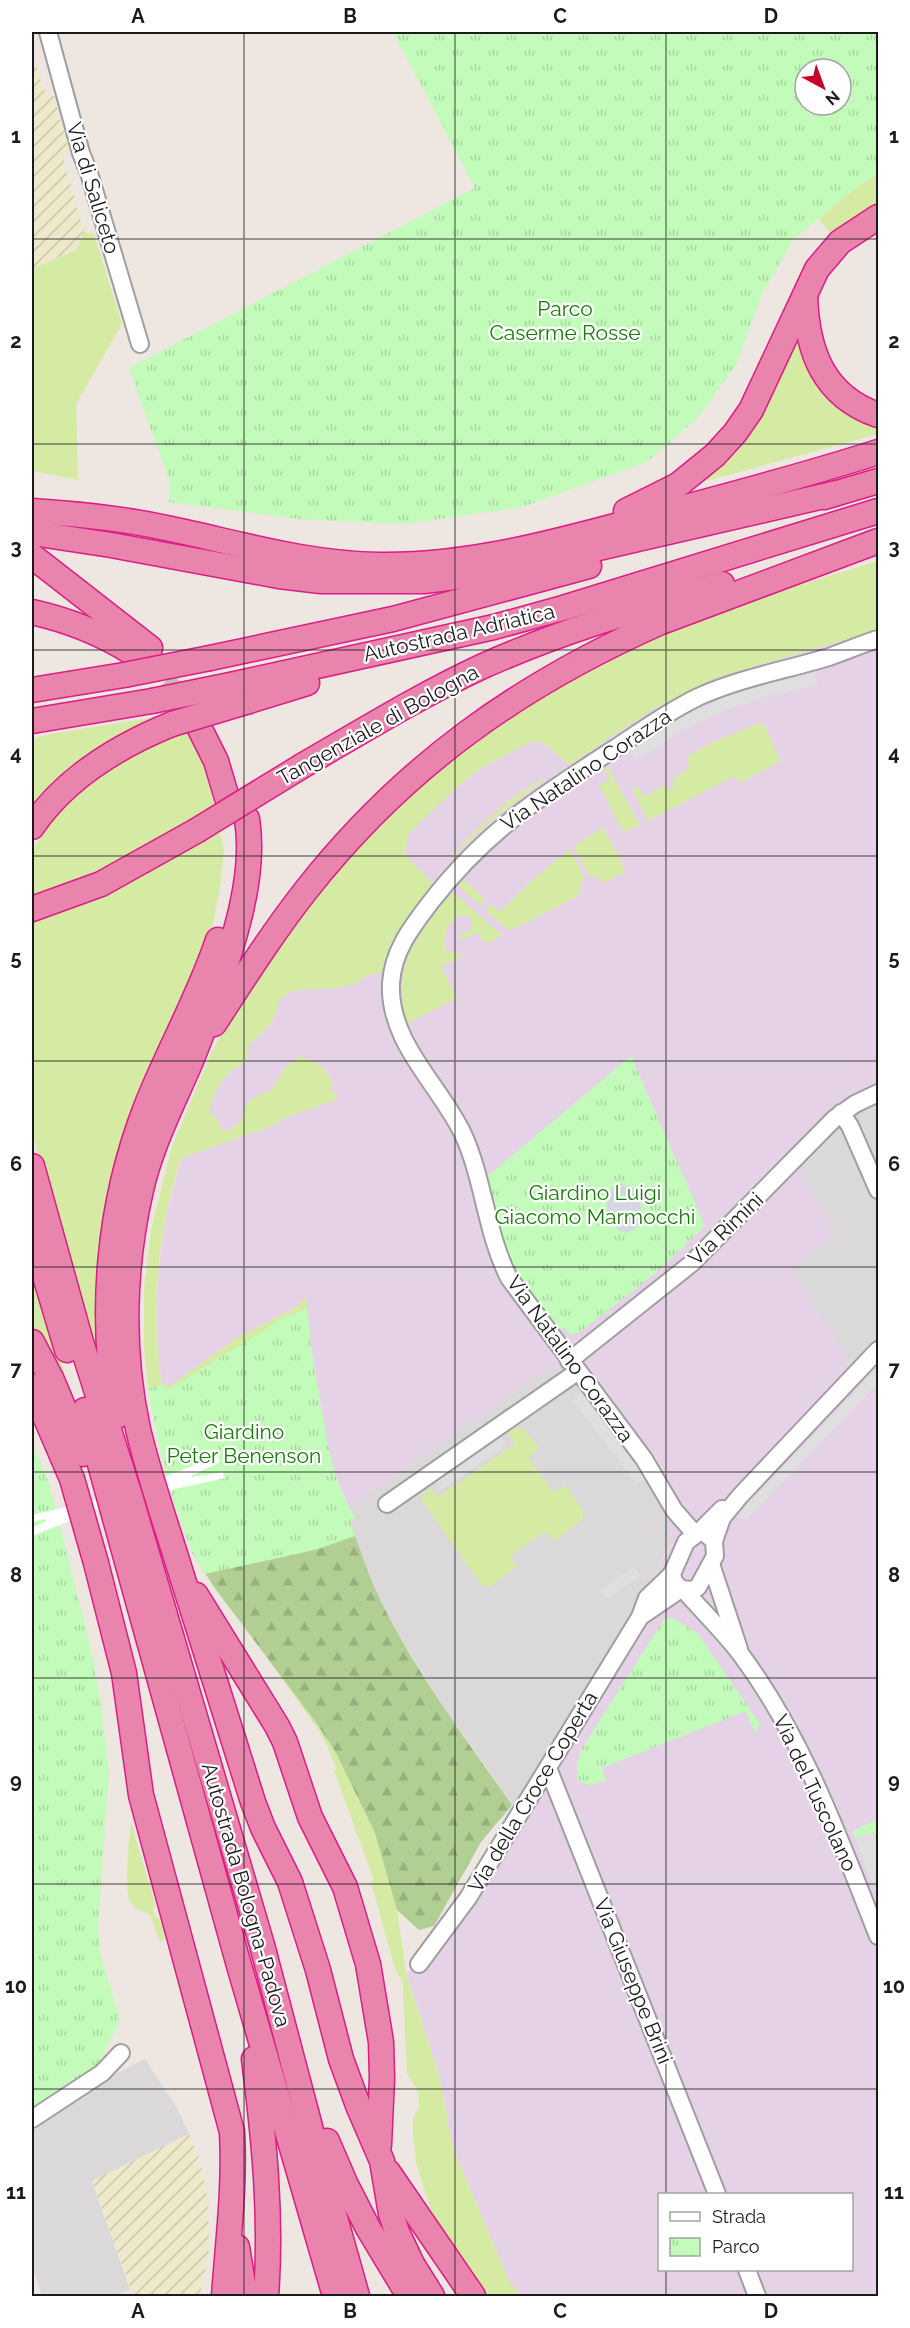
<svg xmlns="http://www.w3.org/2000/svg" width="910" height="2328" font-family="Raleway,sans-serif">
<defs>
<pattern id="farmland-furrows" width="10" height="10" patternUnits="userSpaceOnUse" patternTransform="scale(1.5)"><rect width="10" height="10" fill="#eee9ca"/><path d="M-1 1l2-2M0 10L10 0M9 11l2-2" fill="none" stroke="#ccc7ad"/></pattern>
<pattern id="forest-firs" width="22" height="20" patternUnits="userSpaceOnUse" patternTransform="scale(1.5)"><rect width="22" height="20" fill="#b1cf93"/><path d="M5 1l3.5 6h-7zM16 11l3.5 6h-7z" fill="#98b17e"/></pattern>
<pattern id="park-tufts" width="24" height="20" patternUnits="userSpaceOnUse" patternTransform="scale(1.5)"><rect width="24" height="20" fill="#c3fbba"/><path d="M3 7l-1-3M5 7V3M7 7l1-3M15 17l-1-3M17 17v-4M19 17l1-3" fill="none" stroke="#a7d79f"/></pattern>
</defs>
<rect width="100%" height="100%" fill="#eee6e0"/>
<g fill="#dad8d9">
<path d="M878,1090V1355L858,1376L791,1269L789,1153L821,1120Z"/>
<path d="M551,1366L564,1381L577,1372L673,1509L663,1514L670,1528L672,1538L653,1579L657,1596L520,1815L444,1708L398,1633L377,1594L361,1554L350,1522L349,1507Z"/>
<path d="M145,2059L177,2108L189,2134L92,2181L130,2290L112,2296H42L32,2266V2127L87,2089Z"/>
</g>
<path fill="#e6d2e7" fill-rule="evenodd" d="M878,585V1090L821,1120L789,1153L836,1234L791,1269L858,1376L878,1355V1819L853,1831L878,1897V2296H523L510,2284L453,2148L439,2075L406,1973L419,1964L657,1597L649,1579L654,1578L670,1544L672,1534L663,1514L673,1509L577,1372L564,1381L551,1366L349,1507L331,1464L313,1365L307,1308L168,1390L162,1385L157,1350L156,1297L164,1223L184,1148L259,994L472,765ZM660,2194H852V2270H660Z"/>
<g fill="url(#farmland-furrows)">
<path d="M32,52L45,93L54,96L69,151L62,154L84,232L77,249L32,269Z"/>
<path d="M189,2134L198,2155L208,2198L209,2250L200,2296H133L92,2181Z"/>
</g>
<g fill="#d5eba3">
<path d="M878,173V208L830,233L819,219L849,193Z"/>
<path d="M84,232L94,234L122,324L76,404L78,480L32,471V269L77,250Z"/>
<path d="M797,326L878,420V434L688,486Z"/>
<path d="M878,561V630L715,678L653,709L569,765L544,743L537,741L526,744L480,769L462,783L409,833L405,852L407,857L432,883L393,938L382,972L367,976L355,984L331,989H304L290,992L280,1000L274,1018L263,1033L249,1044C248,1069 244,1059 229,1073C220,1081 211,1099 209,1111L218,1120L220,1128L229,1131L242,1120L245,1106L254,1097L272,1090L283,1070L300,1056L320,1065L332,1080L331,1089L339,1099L281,1119L278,1124L181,1158C158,1232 150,1308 162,1385H171L238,1337L296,1307L306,1297C313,1362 319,1451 350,1509L157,1435L148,1389L144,1348V1288L151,1230L172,1146L212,1051L264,961L366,833L492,723L629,647L727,607Z"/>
<path d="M162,716L32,808V740L44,735Z"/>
<path d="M763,722L781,761L739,783L735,776L648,821L632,789L637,787L645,797L664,785L668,790L675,785L672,779L690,768L687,757L713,742Z"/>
<path d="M187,732L198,750L207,775L224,852L219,894L211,932L99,1350H95L32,1132V852C65,784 119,757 187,732Z"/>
<path d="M607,766L640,825L623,832L599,785L610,779L604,769Z"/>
<path d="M542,779H545L493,819L451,858V856C479,827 506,798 542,779Z"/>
<path d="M603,827L626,871L603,883L597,877L589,876L574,846Z"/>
<path d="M570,849L585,878L580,885V895L510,931L486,911L491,904L500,912L529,883Z"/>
<path d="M465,881L485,899L480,905L460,887L459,884Z"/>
<path d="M451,894H455L502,935L488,943L480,939L481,933L479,932L461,940L458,936L472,929L470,916L460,915C446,923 441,939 447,954L450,952L464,955L441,967L457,998L408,1023C389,970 418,933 451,894Z"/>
<path d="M32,1266L68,1385L66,1388H63L32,1327Z"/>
<path d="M519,1427L526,1431L539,1448L528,1457L553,1493L565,1485L583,1510V1519L554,1541L546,1531L510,1556L517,1567L490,1586H482L423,1502L421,1495L430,1488L438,1497L515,1444L508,1433Z"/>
<path d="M256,1642L317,1724L336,1753L375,1833L397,1910L406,1973L439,2075L453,2148L510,2283L523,2296H484L438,2224L429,2204L416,2162L413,2133V2118L419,2107L418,2091L407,2074L403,1987L401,1978L396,1972L371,1882L374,1880L334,1771L336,1769L327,1745L315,1725Z"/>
<path d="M131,1823L156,1906L153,1907L156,1918H160L166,1939L159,1941L150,1914C142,1912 134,1908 130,1901C124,1885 129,1841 131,1823Z"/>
</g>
<path fill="url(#forest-firs)" d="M350,1522C359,1546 367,1572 378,1595C414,1670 465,1738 512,1805L481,1842L434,1926L419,1930L397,1910L375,1833L336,1753L317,1724L214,1587L192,1552L205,1541Z"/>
<g fill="url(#park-tufts)" fill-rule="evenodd">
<path d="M393,32H878V173L849,193L793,240L762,294L737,363L699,417L647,462L522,507L404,524L298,519L169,502L170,483L129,368L475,188ZM805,69H841V105H805Z"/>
<path d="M631,1056L705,1226L658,1271L580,1332L571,1335L564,1327L559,1331L517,1273L498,1224L487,1177Z"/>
<path d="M307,1308C311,1345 316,1381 323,1417C329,1452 335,1487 355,1517L350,1522L355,1536L315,1550L205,1574C174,1524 158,1447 148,1389L162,1385L168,1390L282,1319Z"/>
<path d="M32,1442L49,1483L88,1636L100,1697L109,1772L98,1925L100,1952L119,2016L118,2024L98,2065L32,2110Z"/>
<path d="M665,1618H674L699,1635L760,1724L755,1732L746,1711L602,1768L606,1780L590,1785L577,1781V1763L583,1747Z"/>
<path d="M878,1819V1897L853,1831Z"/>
</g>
<g fill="#dfdfdf">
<path d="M815,673L817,685L761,698L713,716L680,732L636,761L629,751L682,717L729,695L762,684Z"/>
<path d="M878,1368V1383L747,1519L735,1517Z"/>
<path d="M582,1392L642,1471L646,1478L636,1483L572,1400Z"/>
<path d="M500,1436L506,1445L442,1490L436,1481Z"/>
<path d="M634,1567L640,1576L606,1599L600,1590Z"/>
<path d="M873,1831L878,1844V1897L855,1838Z"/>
</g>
<path fill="#d5d8e3" d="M619,1183L632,1187L639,1197L641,1204L640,1223L635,1229L626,1233L620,1231L613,1225L607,1210V1194L613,1187Z"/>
<path fill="#fff" d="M218,1456L220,1462L191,1476L192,1477L223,1472L225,1478L117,1502L32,1536V1528L46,1521L45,1519L32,1522V1515L115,1496Z"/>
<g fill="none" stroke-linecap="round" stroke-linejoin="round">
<path stroke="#c4bdb9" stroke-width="24" stroke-dasharray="24 12" stroke-linecap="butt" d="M138,658L174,692L199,727"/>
<g stroke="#9f9f9f" stroke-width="20">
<g id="minor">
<path d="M48,32L81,153L89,173L140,344"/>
<path d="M841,1113L850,1126L878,1190"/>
<path d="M569,1361L692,1263L834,1119L855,1104L878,1093"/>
<path d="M387,1504L577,1372"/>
<path d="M695,1534L674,1510L644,1459L509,1278C486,1233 484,1180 463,1134C439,1084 388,1042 391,983C393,951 411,928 430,903C485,832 539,797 614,749C641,731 669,711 698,697C740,678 786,670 829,657C846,651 862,644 878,639"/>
<path d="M707,1535L714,1541L715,1556L698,1587L694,1590L681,1589L674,1582L672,1574L686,1542L698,1533L722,1509"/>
<path d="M714,1541L722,1518L740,1496L878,1350"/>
<path d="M711,1564L739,1649"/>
<path d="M684,1590C703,1612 725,1633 742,1656C804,1740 840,1840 878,1936"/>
<path d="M640,1617L681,1589"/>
<path d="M548,1768L717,2194"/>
<path d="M419,1964L468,1898L640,1617L647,1598L672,1574"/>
<path d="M32,2119L102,2073L121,2053"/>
<path d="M747,2270L757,2296"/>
</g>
</g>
<g stroke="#dc1d87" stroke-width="27">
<g id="highway">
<path d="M805,296C807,351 823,396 878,415"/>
<path d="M824,497L878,481"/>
<path d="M32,511C77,514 122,518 166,528C239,543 305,564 380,565C473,566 563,540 652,516C727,496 804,476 878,452"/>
<path d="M626,511L678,485L715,455L735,433L751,410L817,269L840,242L878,217"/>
<path d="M32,533L111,545L279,576L321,581H424L495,572L837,493"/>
<path d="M32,556L150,648"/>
<path d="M32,612C68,620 101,633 133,653"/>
<path d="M210,658L393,619L589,566"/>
<path d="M235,684L494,627L563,608L878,511"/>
<path d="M32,690L124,675"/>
<path d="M249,701L307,683"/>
<path d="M32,721L152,701"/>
<path d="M199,727L216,761L227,798"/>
<path d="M302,766C361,732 419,696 481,667C558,632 641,608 722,584"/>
<path d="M247,819C253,856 246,894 236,930C224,974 208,1019 191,1061C173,1103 151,1145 141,1190C123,1268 121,1351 138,1429C148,1472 163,1515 176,1557C201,1639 228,1720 253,1802L263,1828L290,1882L318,1970L341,2059L359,2108L382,2161L391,2214L397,2232L412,2264L432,2296"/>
<path d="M32,827C65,778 118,746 172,724"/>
<path d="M32,909L101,884L196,831"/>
<path d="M214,1024C244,978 273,932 307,889C404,766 519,685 661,622L878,541"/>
<path d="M32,1166L81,1342L130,1496L262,1945L318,2157L357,2296"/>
<path d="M32,1232L67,1350"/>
<path d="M32,1342L51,1378L83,1454"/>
<path d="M32,1386L72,1479L96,1563L124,1673L141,1795L232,2132C235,2187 228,2241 224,2296"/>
<path d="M85,1410L238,1962L335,2296"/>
<path d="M117,1416C99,1313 108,1205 146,1107C168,1051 199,997 218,940"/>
<path d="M196,1595L277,1726L285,1742L310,1817L345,1887L368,1964L381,2042L382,2078L379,2145"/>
<path d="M254,2059C264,2138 272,2217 266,2296"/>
<path d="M327,2141L346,2185L368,2228L409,2296"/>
<path d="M388,2172L473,2296"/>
<path d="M237,2247L245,2296"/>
</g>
</g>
<use href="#minor" stroke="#fff" stroke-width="16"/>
<use href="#highway" stroke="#e984ac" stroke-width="24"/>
<g stroke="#dc1d87" stroke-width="27" stroke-linecap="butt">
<g id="highway-bridge">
<path d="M124,675L210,658"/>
<path d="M152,701L235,684"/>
<path d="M172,724L249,701"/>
<path d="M196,831L302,766"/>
</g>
</g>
<use href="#highway-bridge" stroke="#e984ac" stroke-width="24"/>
</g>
<path fill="none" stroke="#1b1b1b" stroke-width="1.5" stroke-opacity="0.55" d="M244,32V2296M455,32V2296M666,32V2194M32,239H878M32,444H878M32,650H878M32,856H878M32,1061H878M32,1267H878M32,1472H878M32,1678H878M32,1884H878M32,2089H878M666,2270V2296"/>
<g text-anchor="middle" stroke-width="4.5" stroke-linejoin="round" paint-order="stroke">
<g font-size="21" fill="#1b1b1b" stroke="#fff">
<text transform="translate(93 188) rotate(73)" y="7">Via di Saliceto</text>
<text transform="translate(459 633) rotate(-13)" y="7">Autostrada Adriatica</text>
<text transform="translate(378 725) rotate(-29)" y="7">Tangenziale di Bologna</text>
<text transform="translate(586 770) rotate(-34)" y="7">Via Natalino Corazza</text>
<text transform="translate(726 1229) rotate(-44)" y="7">Via Rimini</text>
<text transform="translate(570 1359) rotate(54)" y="7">Via Natalino Corazza</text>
<text transform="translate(533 1792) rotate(-59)" y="7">Via della Croce Coperta</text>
<text transform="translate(815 1793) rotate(65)" y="7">Via del Tuscolano</text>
<text transform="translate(246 1895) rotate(74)" y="7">Autostrada Bologna-Padova</text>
<text transform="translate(633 1981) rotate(68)" y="7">Via Giuseppe Brini</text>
</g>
<g font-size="21" fill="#167c07" stroke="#fff">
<text x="565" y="316">Parco<tspan x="565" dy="24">Caserme Rosse</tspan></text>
<text x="595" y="1200">Giardino Luigi<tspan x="595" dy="24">Giacomo Marmocchi</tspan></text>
<text x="244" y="1439">Giardino<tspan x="244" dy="24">Peter Benenson</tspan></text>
</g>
</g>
<rect width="910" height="2328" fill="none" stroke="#ffffff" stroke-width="66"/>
<rect x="658" y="2193" width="195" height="78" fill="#ffffff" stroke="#a4a4a4" stroke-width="1.5"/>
<rect x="670" y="2212" width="30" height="9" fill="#ffffff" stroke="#a4a4a4" stroke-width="1.5"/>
<text x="712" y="2223" font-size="18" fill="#1b1b1b">Strada</text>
<rect x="670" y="2238" width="30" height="18" fill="url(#park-tufts)" stroke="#a4a4a4" stroke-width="1.5"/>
<text x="712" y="2253" font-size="18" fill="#1b1b1b">Parco</text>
<g transform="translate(823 87) rotate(139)"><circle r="28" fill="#ffffff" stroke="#a4a4a4" stroke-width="1.5"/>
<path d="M0-4.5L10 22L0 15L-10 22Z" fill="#c7002a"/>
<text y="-9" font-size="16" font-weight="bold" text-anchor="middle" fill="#1b1b1b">N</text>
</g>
<rect x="33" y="33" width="844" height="2262" fill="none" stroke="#1b1b1b" stroke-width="2"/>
<g font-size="20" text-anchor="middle" font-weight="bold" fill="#1b1b1b">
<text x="138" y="23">A</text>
<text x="350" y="23">B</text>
<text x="560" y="23">C</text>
<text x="771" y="23">D</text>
<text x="16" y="143">1</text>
<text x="894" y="143">1</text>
<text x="16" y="348">2</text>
<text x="894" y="348">2</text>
<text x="16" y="554">3</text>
<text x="894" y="554">3</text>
<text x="16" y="760">4</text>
<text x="894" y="760">4</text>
<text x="16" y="965">5</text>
<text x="894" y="965">5</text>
<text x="16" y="1171">6</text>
<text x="894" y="1171">6</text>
<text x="16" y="1376">7</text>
<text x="894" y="1376">7</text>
<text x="16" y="1582">8</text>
<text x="894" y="1582">8</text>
<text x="16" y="1788">9</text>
<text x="894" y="1788">9</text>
<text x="16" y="1993">10</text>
<text x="894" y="1993">10</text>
<text x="16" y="2199">11</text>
<text x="894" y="2199">11</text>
<text x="138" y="2318">A</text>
<text x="350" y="2318">B</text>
<text x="560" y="2318">C</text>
<text x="771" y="2318">D</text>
</g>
</svg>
